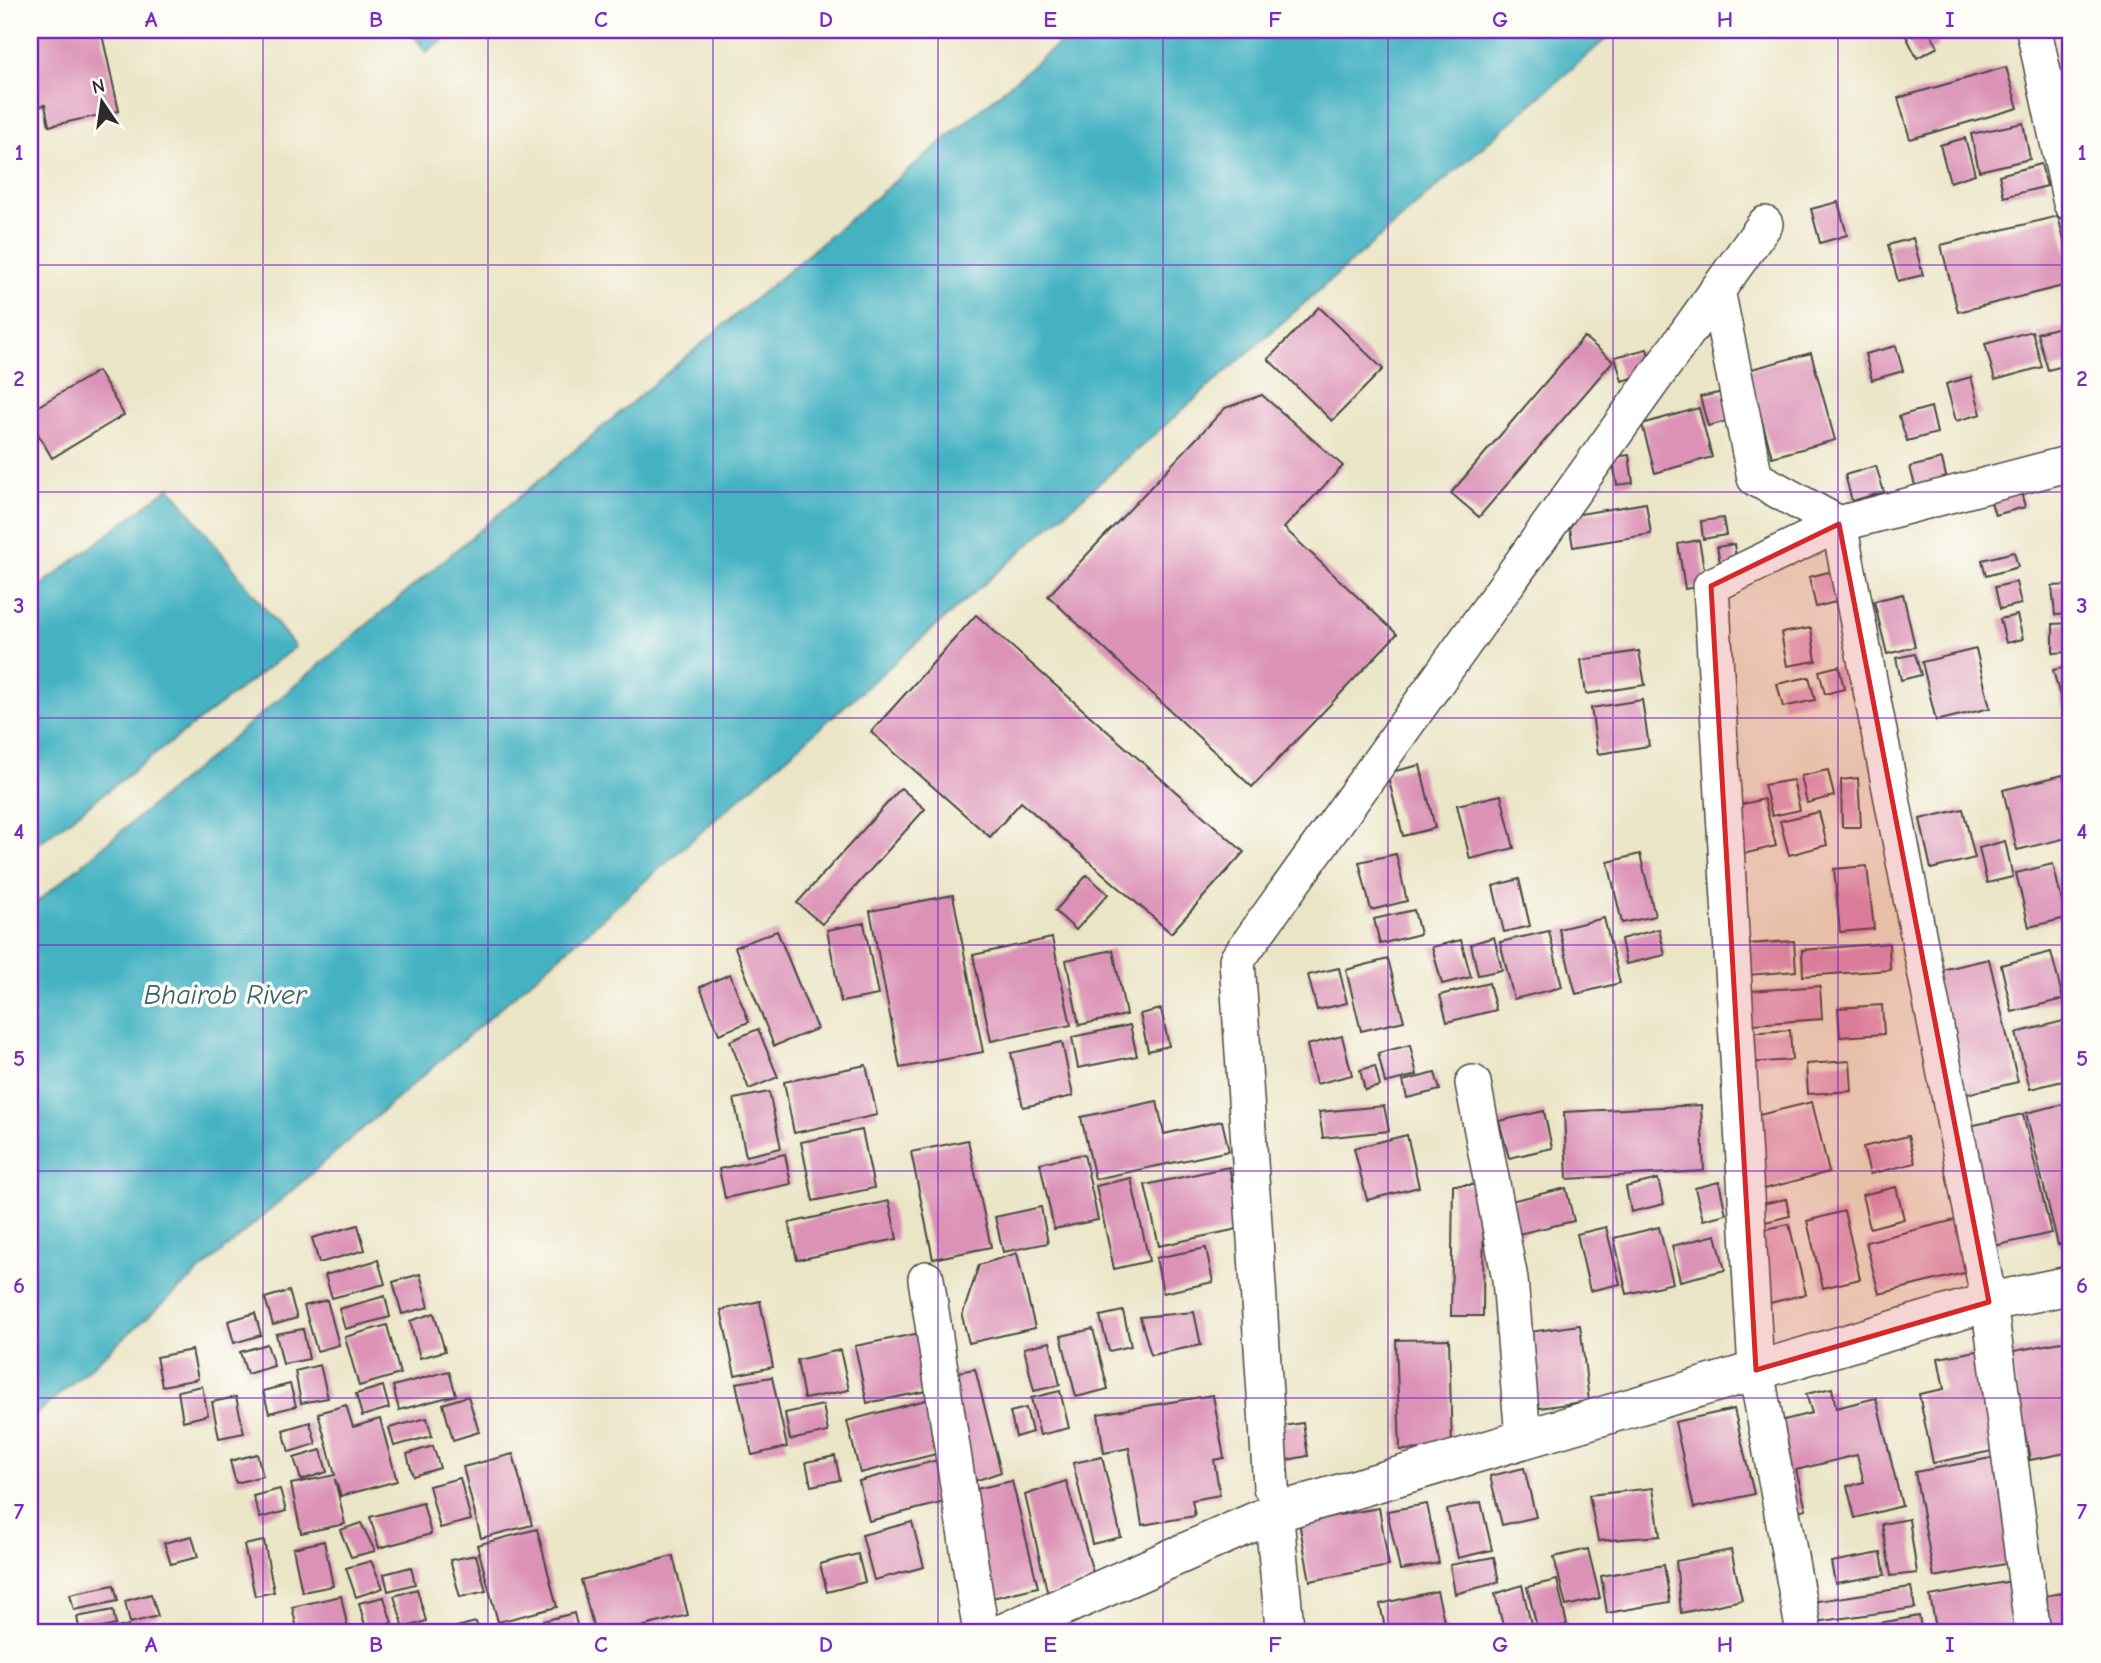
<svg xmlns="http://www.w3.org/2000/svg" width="2101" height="1663" font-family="'Comic Neue',sans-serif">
<rect width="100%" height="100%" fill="#fdfcf7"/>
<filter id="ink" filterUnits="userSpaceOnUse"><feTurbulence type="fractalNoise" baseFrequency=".0143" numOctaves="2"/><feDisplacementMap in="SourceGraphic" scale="14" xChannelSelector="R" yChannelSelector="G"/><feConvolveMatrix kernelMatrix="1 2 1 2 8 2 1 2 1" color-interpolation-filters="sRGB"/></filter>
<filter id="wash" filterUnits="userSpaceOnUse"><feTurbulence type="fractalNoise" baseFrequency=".00686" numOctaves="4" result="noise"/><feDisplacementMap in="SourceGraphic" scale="28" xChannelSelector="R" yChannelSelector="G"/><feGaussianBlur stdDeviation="1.57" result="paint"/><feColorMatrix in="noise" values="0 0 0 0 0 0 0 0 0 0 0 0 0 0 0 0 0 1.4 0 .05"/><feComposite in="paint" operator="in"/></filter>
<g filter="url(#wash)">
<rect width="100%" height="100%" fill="#ebe5c7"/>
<g fill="#45b2c2" stroke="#386e76" stroke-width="2">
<path d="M410,30H457L426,52Z"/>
<path d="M1075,30H1616L30,1420V908Z"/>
<path d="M170,487L295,647L30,850V594Z"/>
</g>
<g id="blocks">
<g fill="#db92b6">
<path d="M30,30H101L119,111L49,126L45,105L30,108Z"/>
<path d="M1903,30H1929L1938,47L1917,58Z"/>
<path d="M2006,67L2018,108L1910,139L1898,98Z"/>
<path d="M2023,123L2030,159L1979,171L1971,134Z"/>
<path d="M1965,138L1975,174L1950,182L1940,145Z"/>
<path d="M2041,164L2047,186L2004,197L1999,175Z"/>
<path d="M1838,202L1847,235L1820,243L1811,209Z"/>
<path d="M2058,216L2071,269V284L1958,312L1941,245Z"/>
<path d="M1913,238L1923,275L1898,281L1888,245Z"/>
<path d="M1319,307L1383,369L1332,421L1268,359Z"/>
<path d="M2071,324V364L2048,370L2037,333Z"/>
<path d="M2032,331L2042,367L1995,380L1985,344Z"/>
<path d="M1584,337L1613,361L1479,517L1451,493Z"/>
<path d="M1896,346L1903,371L1872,380L1865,354Z"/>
<path d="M1647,349L1654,372L1622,381L1615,357Z"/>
<path d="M1811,353L1835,440L1772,457L1748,370Z"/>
<path d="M98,371L124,415L52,458L30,420V411Z"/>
<path d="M1971,377L1981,414L1956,421L1946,384Z"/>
<path d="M1723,392L1731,420L1708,426L1700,397Z"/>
<path d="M1262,395L1343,466L1284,528L1397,634L1252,787L1048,596L1225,408Z"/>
<path d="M1931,407L1937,433L1907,441L1899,416Z"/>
<path d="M1699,408L1712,457L1655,473L1642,424Z"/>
<path d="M1629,455L1633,483L1617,485L1612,457Z"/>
<path d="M1942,459L1948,485L1917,493L1910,467Z"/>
<path d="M1876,466L1884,492L1852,501L1845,475Z"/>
<path d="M2018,481L2025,507L1995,515L1987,489Z"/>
<path d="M1646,503L1651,534L1573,547L1568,516Z"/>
<path d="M1723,518L1726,535L1703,539L1701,521Z"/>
<path d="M1699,540L1707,585L1685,589L1678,544Z"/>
<path d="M1734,544L1737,566L1721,568L1717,547Z"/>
<path d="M2014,552L2018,567L1986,576L1982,560Z"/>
<path d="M1836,570L1843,600L1816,607L1809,577Z"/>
<path d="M2016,582L2021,604L2000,609L1995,587Z"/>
<path d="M2071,585V614L2055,615L2052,586Z"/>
<path d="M1903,594L1915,647L1887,654L1874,601Z"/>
<path d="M976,615L1244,852L1171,933L1021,802L990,837L871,732Z"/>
<path d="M2017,615L2023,639L2006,643L2000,619Z"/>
<path d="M2071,623V652L2053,653V624Z"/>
<path d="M1811,628L1816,661L1787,666L1781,633Z"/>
<path d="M1976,649L1990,708L1936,721L1922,662Z"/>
<path d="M1639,651L1645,685L1586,694L1581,660Z"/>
<path d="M1915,654L1921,675L1901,680L1896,658Z"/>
<path d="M1839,666L1844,689L1825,694L1819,671Z"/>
<path d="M2071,666V705L2063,708L2053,670Z"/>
<path d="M1809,677L1815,700L1783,707L1777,684Z"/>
<path d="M1642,700L1649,746L1598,754L1591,708Z"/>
<path d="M1420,765L1435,828L1403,836L1387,773Z"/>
<path d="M1828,770L1834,796L1807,803L1801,776Z"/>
<path d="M2063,775L2071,807V837L2017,850L2003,790Z"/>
<path d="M1858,778L1861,827H1842L1841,780Z"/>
<path d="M1793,780L1800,810L1772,816L1764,785Z"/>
<path d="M901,788L925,809L822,924L797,903Z"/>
<path d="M1501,795L1514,848L1470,859L1457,805Z"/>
<path d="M1764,799L1776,846L1739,855L1727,808Z"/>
<path d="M1963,809L1975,858L1931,869L1920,819Z"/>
<path d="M1819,812L1827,845L1789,855L1780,821Z"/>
<path d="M2005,841L2013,877L1987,883L1979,848Z"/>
<path d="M1396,854L1407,901L1371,910L1359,862Z"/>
<path d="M1640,854L1655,916L1622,923L1608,862Z"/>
<path d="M2053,864L2066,918L2029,927L2016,873Z"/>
<path d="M1867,866L1874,929L1840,932L1834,869Z"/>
<path d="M1087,875L1108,894L1076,930L1055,911Z"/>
<path d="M1519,879L1530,926L1504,932L1493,886Z"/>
<path d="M953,895L983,1052L900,1068L870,911Z"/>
<path d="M1414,910L1420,934L1380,944L1374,919Z"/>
<path d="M1604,918L1620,983L1576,994L1559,929Z"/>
<path d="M864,923L878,995L841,1002L827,930Z"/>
<path d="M1659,929L1665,955L1626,964L1621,939Z"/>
<path d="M777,931L817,1029L774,1046L735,947Z"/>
<path d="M1549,931L1562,987L1514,999L1500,942Z"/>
<path d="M1494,937L1502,970L1478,975L1471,944Z"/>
<path d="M1052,938L1071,1025L991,1041L973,955Z"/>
<path d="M1461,940L1471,977L1442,984L1432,947Z"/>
<path d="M1794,941L1796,971L1748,975L1746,944Z"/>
<path d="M1889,943L1890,970L1803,976L1802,950Z"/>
<path d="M1113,950L1126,1015L1079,1025L1066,960Z"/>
<path d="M2051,952L2063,999L2012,1012L2001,965Z"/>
<path d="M1388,959L1404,1021L1361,1031L1346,970Z"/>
<path d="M1989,959L2018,1082L1963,1095L1933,972Z"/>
<path d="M1339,968L1347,1003L1317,1010L1308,975Z"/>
<path d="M730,974L749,1022L719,1034L700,987Z"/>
<path d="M1489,983L1496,1010L1447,1022L1440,995Z"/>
<path d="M1820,986L1822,1019L1740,1025L1738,992Z"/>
<path d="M1882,1005L1884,1034L1840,1037L1838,1008Z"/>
<path d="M1161,1009L1169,1046L1148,1051L1140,1014Z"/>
<path d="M2071,1019V1079L2030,1089L2016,1033Z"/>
<path d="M1130,1025L1137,1056L1078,1068L1072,1037Z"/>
<path d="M758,1029L778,1077L749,1089L730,1041Z"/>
<path d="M1790,1030L1792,1060L1748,1063L1746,1033Z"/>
<path d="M1342,1036L1352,1075L1316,1084L1307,1045Z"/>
<path d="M1062,1042L1073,1096L1023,1107L1011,1053Z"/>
<path d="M1410,1045L1417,1075L1385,1083L1378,1053Z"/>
<path d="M1850,1061L1852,1091L1808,1094L1806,1064Z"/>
<path d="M866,1065L877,1115L794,1133L784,1082Z"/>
<path d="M1375,1066L1380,1086L1365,1090L1360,1070Z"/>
<path d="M1435,1073L1440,1090L1407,1098L1403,1081Z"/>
<path d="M769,1092L781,1148L746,1156L734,1099Z"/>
<path d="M1157,1101L1164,1134L1222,1121L1229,1151L1095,1179L1081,1117Z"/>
<path d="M1812,1102L1829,1172L1764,1189L1747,1118Z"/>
<path d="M2071,1102V1242L2058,1245L2026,1113Z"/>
<path d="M1701,1105L1704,1171L1567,1179L1564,1112Z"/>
<path d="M1384,1106L1389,1131L1323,1138L1319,1112Z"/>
<path d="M1544,1111L1552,1148L1509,1158L1499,1121Z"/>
<path d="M2023,1114L2051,1233L1990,1247L1961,1128Z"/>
<path d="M862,1130L874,1188L813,1201L801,1142Z"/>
<path d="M1407,1135L1419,1187L1367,1200L1354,1148Z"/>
<path d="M1908,1136L1915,1163L1870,1174L1863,1147Z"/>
<path d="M968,1140L991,1247L933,1259L911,1152Z"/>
<path d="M785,1154L791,1184L725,1198L719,1169Z"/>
<path d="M1084,1154L1098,1220L1054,1229L1040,1163Z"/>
<path d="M1229,1167L1242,1228L1159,1246L1145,1185Z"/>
<path d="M1131,1178L1149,1261L1114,1269L1096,1186Z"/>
<path d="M1658,1179L1664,1204L1631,1212L1626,1187Z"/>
<path d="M1719,1182L1726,1214L1703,1220L1695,1188Z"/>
<path d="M1453,1185H1484L1483,1316H1451Z"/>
<path d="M1896,1187L1904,1219L1870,1228L1862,1195Z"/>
<path d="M1566,1188L1574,1221L1510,1236L1502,1203Z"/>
<path d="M1786,1199L1790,1216L1761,1223L1757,1205Z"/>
<path d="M889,1201L897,1239L797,1260L789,1223Z"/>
<path d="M1041,1207L1048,1243L1003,1252L995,1217Z"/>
<path d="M1844,1211L1860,1279L1823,1288L1807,1221Z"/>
<path d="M1959,1219L1972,1271L1879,1294L1866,1242Z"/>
<path d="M1789,1224L1806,1294L1770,1303L1753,1232Z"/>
<path d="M358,1225L365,1250L319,1263L312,1238Z"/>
<path d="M1606,1227L1620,1284L1590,1291L1577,1234Z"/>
<path d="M1659,1227L1673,1283L1627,1294L1614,1238Z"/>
<path d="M1716,1235L1725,1270L1680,1281L1672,1246Z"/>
<path d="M1206,1248L1213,1282L1163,1293L1156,1258Z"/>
<path d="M1017,1253L1035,1328L969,1343L962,1316L979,1265Z"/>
<path d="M378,1260L385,1284L332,1298L325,1275Z"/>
<path d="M420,1274L429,1307L402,1314L393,1282Z"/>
<path d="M289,1291L297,1318L273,1325L265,1298Z"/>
<path d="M385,1296L390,1317L345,1329L339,1309Z"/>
<path d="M327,1300L339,1345L317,1351L304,1306Z"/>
<path d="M760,1301L773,1367L735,1375L721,1310Z"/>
<path d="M1123,1311L1131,1346L1109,1351L1100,1316Z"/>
<path d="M1194,1312L1201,1345L1151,1355L1140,1317Z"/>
<path d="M255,1313L261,1335L234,1343L228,1321Z"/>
<path d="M434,1313L445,1351L420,1358L410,1321Z"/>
<path d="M387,1325L400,1374L359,1386L345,1337Z"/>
<path d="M1580,1325L1589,1401L1539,1408L1529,1332Z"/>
<path d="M303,1329L309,1359L283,1364L276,1334Z"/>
<path d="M1093,1329L1108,1389L1076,1397L1061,1336Z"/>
<path d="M925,1332L937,1389L867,1403L855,1346Z"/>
<path d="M1449,1339L1452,1448L1400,1450L1396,1340Z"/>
<path d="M2071,1340V1452L2030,1460L2009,1352Z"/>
<path d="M1050,1342L1060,1385L1034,1391L1024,1348Z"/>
<path d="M267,1344L274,1366L247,1374L240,1352Z"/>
<path d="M1993,1348L2012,1447L1933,1463L1919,1394L1944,1389L1938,1358Z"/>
<path d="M192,1350L198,1379L162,1386L156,1357Z"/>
<path d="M840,1350L849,1390L804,1399L797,1360Z"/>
<path d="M320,1365L328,1398L301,1403L295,1371Z"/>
<path d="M975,1369L1001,1472L969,1483L941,1375Z"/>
<path d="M449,1371L456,1395L399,1410L393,1386Z"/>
<path d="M772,1377L787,1447L752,1455L736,1383Z"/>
<path d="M290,1384L296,1406L269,1413L263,1391Z"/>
<path d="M202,1386L208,1415L183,1421L178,1391Z"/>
<path d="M383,1386L389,1408L362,1416L356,1394Z"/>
<path d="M1832,1388L1836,1408L1876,1398L1902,1506L1855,1518L1847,1486L1864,1482L1857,1455L1796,1470L1806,1509L1770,1517L1764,1425L1812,1413L1806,1394Z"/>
<path d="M1060,1391L1069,1428L1040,1435L1031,1398Z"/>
<path d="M1213,1395L1224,1458L1214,1460L1220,1495L1192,1500L1195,1516L1142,1525L1129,1448L1104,1453L1098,1414Z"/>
<path d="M468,1396L479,1432L453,1440L443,1404Z"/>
<path d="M236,1397L244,1433L219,1438L212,1402Z"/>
<path d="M933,1398L948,1451L860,1473L847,1421Z"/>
<path d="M346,1405L353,1427L380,1419L397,1481L341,1496L335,1479L345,1524L301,1533L291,1484L335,1475L318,1413Z"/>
<path d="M823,1405L828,1432L790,1440L785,1413Z"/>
<path d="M1026,1408L1032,1432L1016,1437L1010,1412Z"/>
<path d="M1734,1409L1754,1494L1694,1508L1675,1422Z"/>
<path d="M427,1418L432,1436L394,1446L389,1428Z"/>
<path d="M310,1422L316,1444L289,1452L283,1430Z"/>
<path d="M1303,1423L1308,1456L1282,1461L1276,1427Z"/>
<path d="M433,1446L440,1468L413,1476L407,1454Z"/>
<path d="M321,1450L327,1472L301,1480L294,1458Z"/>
<path d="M257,1454L263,1476L236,1483L230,1461Z"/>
<path d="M513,1454L532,1525L481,1538L463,1467Z"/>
<path d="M835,1456L840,1480L811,1486L806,1462Z"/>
<path d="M1102,1457L1121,1537L1092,1544L1073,1463Z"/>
<path d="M1997,1457L2016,1562L1934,1577L1915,1472Z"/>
<path d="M938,1460L949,1501L869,1521L859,1481Z"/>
<path d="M1524,1468L1536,1517L1502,1525L1490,1476Z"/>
<path d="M460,1478L471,1520L440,1528L429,1486Z"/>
<path d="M1012,1481L1038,1587L992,1598L967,1491Z"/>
<path d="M1066,1481L1095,1579L1048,1595L1025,1495Z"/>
<path d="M1653,1488L1660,1536L1598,1541L1589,1495Z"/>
<path d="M280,1489L286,1511L260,1518L253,1496Z"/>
<path d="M1481,1502L1492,1550L1458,1558L1447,1510Z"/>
<path d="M423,1503L431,1534L379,1548L370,1517Z"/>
<path d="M1427,1504L1439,1563L1400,1570L1387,1511Z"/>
<path d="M1379,1508L1389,1566L1310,1581L1299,1522Z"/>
<path d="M1909,1519L1917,1573L1891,1576L1882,1524Z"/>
<path d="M912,1522L924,1567L874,1580L862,1535Z"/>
<path d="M361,1523L375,1551L351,1557L340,1530Z"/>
<path d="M537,1529L557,1607L498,1622L477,1545Z"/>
<path d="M192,1536L198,1557L171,1564L164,1543Z"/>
<path d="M264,1541L274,1592L255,1596L244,1545Z"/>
<path d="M324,1541L333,1586L302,1592L293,1548Z"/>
<path d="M1588,1549L1600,1598L1566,1606L1554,1557Z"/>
<path d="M1731,1550L1742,1600L1681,1613L1676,1561Z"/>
<path d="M1881,1553L1885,1575L1835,1583L1831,1562Z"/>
<path d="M858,1554L865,1582L827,1592L820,1564Z"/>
<path d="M476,1555L486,1591L460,1597L450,1560Z"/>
<path d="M673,1556L688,1615L617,1633H595L581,1580Z"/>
<path d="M1494,1557L1499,1582L1455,1594L1450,1565Z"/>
<path d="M371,1561L383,1588L356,1597L346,1568Z"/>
<path d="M1664,1565L1670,1602L1607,1613L1601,1576Z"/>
<path d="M411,1567L415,1584L388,1591L384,1574Z"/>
<path d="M2022,1579L2030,1625L1985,1633H1937L1930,1596Z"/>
<path d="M1557,1580L1567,1625L1538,1631L1527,1587Z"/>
<path d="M114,1585L118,1601L74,1610L70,1594Z"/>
<path d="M1522,1585L1533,1633H1505L1495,1594Z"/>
<path d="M1911,1587L1915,1608L1794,1625L1791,1605Z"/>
<path d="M417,1589L426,1621L404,1628L394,1596Z"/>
<path d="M1437,1591L1447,1633H1386L1380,1604Z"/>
<path d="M2071,1591V1633H2041L2035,1598Z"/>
<path d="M151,1594L158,1616L130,1623L125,1601Z"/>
<path d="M341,1596L348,1629L326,1633H298L292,1607Z"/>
<path d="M384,1597L392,1623L366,1629L359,1603Z"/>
<path d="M113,1610L116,1625L80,1633L77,1617Z"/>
<path d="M574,1613L579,1633H546L543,1621Z"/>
<path d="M1919,1616L1922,1633H1828V1632Z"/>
<path d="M476,1622L480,1633H451L449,1629Z"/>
<path d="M128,1625L130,1633H102V1632Z"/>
</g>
</g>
</g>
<g filter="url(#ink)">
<use href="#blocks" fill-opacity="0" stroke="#484742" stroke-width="2"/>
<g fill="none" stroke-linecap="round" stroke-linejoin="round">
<g stroke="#484742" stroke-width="38">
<g id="street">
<path d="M2034,30L2071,203"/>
<path d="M1717,290L1755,478L1839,524L1989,1302L2033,1633"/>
<path d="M1473,1083L1510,1279L1523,1438"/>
<path d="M926,1279L981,1633"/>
<path d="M1271,1487L1237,960L1765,224"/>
<path d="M1804,1633L1756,1370L1711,586L1839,524L2071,463"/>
</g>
</g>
<g stroke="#484742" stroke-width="41">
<g id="secondary">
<path d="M1274,1513L1285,1633"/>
<path d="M1003,1633L1274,1513L1989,1302L2071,1285"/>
</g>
</g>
<use href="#street" stroke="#fff" stroke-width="35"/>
<use href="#secondary" stroke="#fff" stroke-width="38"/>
</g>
</g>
<path fill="#d62828" fill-opacity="0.2" stroke="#d62828" stroke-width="5" stroke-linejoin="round" d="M1839,524L1989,1302L1756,1370L1711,586Z"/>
<path fill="none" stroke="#7b2cbf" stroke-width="2" stroke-opacity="0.55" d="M263,30V1633M488,30V1633M713,30V1633M938,30V1633M1163,30V1633M1388,30V1633M1613,30V1633M1838,30V1633M30,265H2071M30,492H2071M30,718H2071M30,945H2071M30,1171H2071M30,1398H2071"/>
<g text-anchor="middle" stroke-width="7" stroke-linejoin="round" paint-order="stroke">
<g font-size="28" font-style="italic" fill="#356167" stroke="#fdfcf7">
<text x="225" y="1004">Bhairob River</text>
</g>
</g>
<rect width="2101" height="1663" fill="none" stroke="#fdfcf7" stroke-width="77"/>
<g transform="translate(102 102) rotate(347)" stroke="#fdfcf7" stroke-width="5" paint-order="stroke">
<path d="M0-5L12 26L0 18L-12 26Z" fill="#2b2b2b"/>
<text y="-10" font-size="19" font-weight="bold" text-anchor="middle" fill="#2b2b2b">N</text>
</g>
<rect x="38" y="38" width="2024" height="1586" fill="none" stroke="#7b2cbf" stroke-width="2.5"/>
<g font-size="23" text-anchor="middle" font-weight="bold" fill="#7b2cbf">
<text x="151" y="27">A</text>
<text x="376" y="27">B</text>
<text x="601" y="27">C</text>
<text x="826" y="27">D</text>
<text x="1050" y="27">E</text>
<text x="1275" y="27">F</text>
<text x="1500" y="27">G</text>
<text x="1725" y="27">H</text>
<text x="1950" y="27">I</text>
<text x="19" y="160">1</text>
<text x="2082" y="160">1</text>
<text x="19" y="386">2</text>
<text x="2082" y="386">2</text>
<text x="19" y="613">3</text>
<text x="2082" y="613">3</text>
<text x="19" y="839">4</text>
<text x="2082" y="839">4</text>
<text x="19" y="1066">5</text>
<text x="2082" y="1066">5</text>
<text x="19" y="1293">6</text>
<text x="2082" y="1293">6</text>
<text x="19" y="1519">7</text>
<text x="2082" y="1519">7</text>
<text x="151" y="1652">A</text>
<text x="376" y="1652">B</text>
<text x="601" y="1652">C</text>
<text x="826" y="1652">D</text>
<text x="1050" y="1652">E</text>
<text x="1275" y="1652">F</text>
<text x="1500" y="1652">G</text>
<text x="1725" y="1652">H</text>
<text x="1950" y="1652">I</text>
</g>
</svg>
